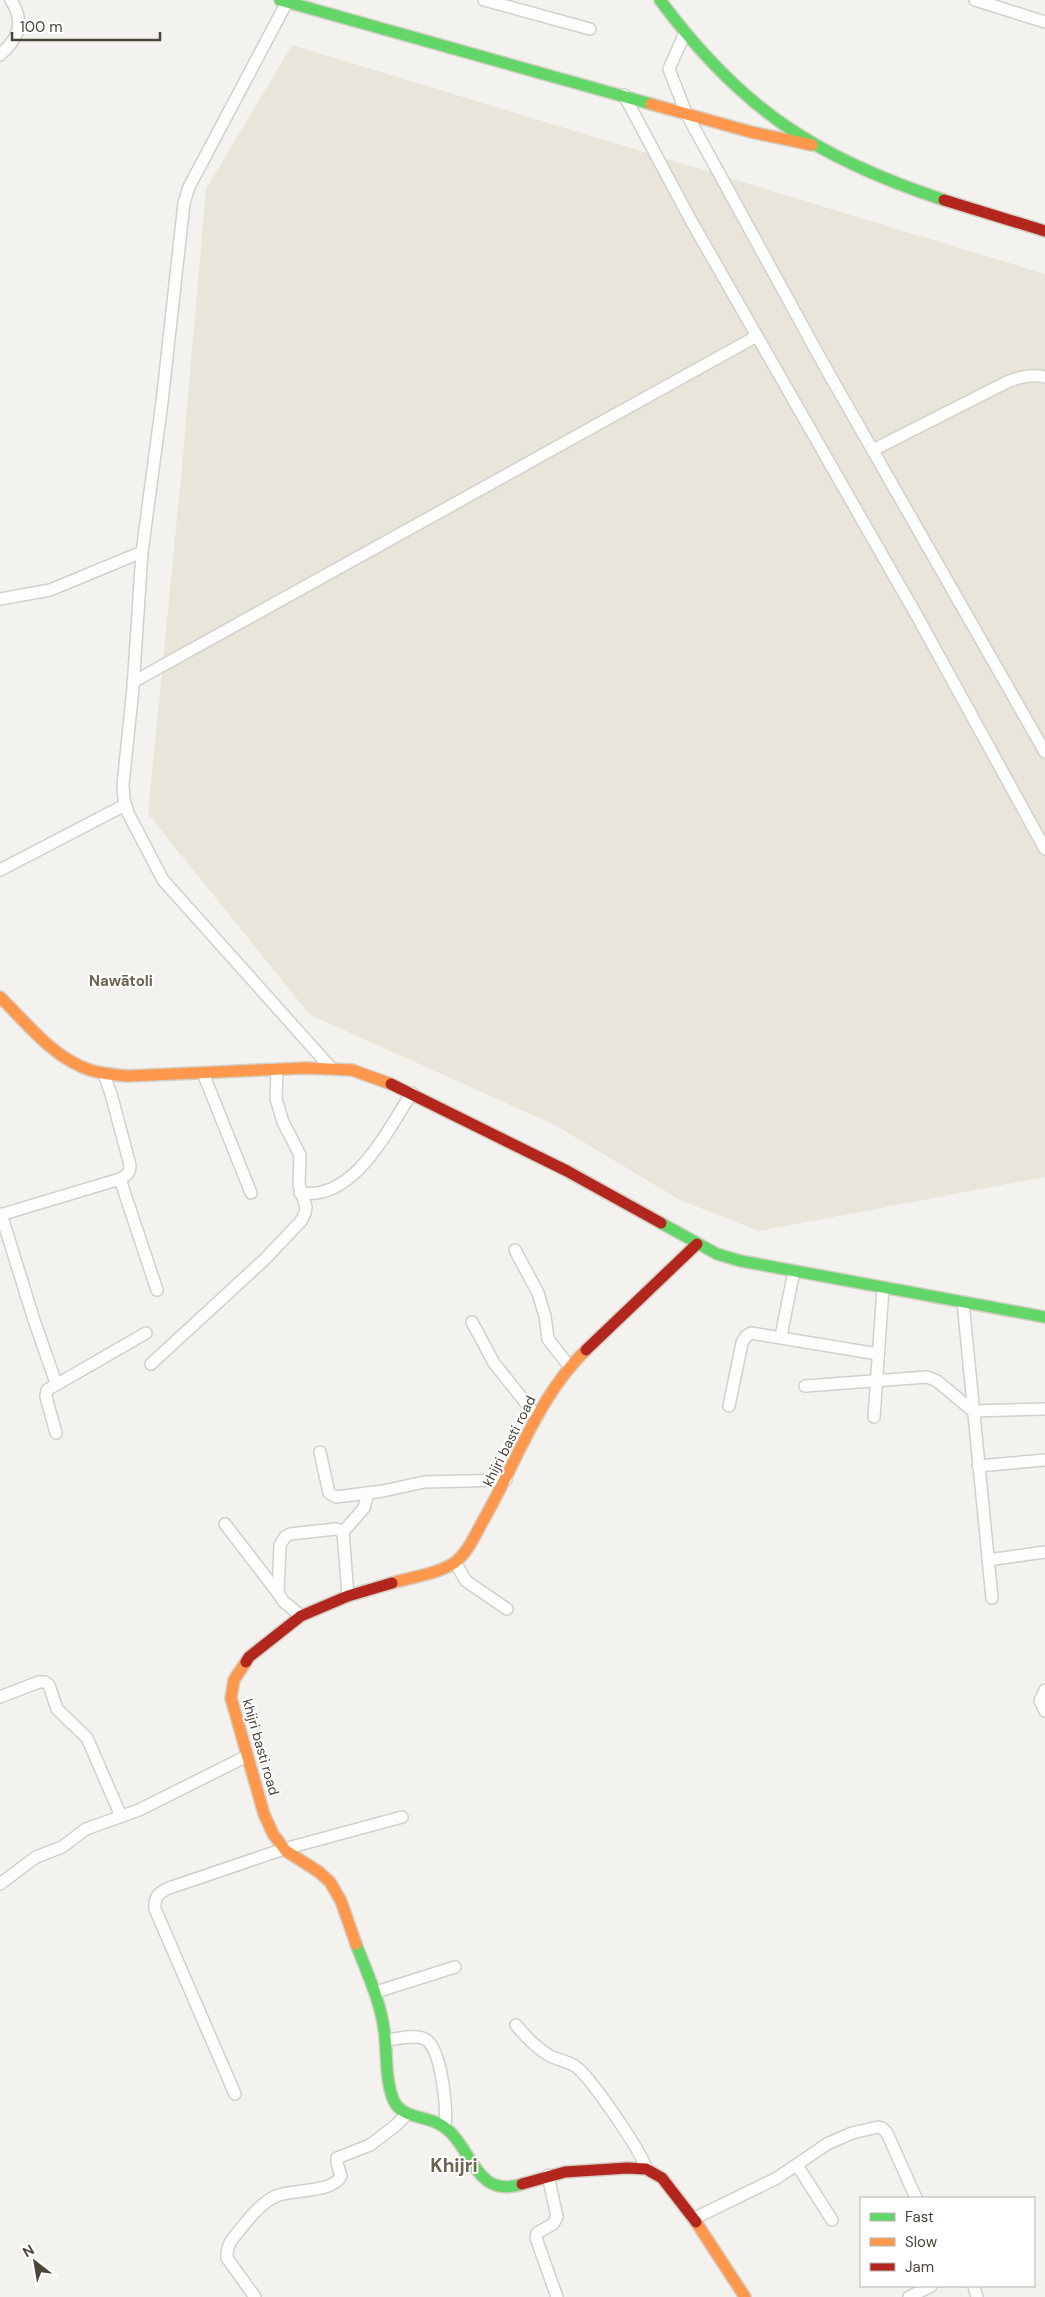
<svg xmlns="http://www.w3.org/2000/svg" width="1045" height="2297" font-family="'DM Sans',sans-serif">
<rect width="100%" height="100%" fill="#f4f2ee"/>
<path fill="#eae5da" d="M292,45L1045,274V1177L759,1231L680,1200L555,1125L310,1015L148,814L181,477L206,189Z"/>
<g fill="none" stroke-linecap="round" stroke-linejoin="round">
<g stroke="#d2d0cb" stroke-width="14">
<g id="street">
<path d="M484,0L590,29"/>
<path d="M975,0L1045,22"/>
<path d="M287,2L189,187L184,203L162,402L142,552L133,688L123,785L124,799L128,813L163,880L331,1068"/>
<path d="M685,33L669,69L686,113L824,365L1045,752"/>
<path d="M0,55C19,38 25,23 11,0"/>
<path d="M624,95L689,217L917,616L1045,849"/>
<path d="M873,450L1007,382C1020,377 1031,374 1045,377"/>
<path d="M0,599L50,590L142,552"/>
<path d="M133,682L757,336"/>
<path d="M0,870L125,805"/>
<path d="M203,1073L251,1193"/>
<path d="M120,1179L157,1290"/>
<path d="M300,1193C355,1201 387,1130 412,1093"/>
<path d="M1,1214L34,1320L56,1383"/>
<path d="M0,1215L120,1179C127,1175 130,1173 130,1165L111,1094L104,1074"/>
<path d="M515,1250L538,1293L545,1316L548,1339L569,1366"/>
<path d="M963,1302L992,1598"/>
<path d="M472,1322L494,1363L537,1417"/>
<path d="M781,1336L794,1271"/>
<path d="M151,1364L265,1259L301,1221L305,1213L306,1207L299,1185L300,1155L283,1122L276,1099L277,1070"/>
<path d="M805,1386L927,1377L937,1381L973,1411L1045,1409"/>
<path d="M729,1406L742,1343L746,1336L751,1333L878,1354"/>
<path d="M874,1417L883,1288"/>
<path d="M56,1433L46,1397L47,1390L146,1333"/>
<path d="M320,1452L329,1493L336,1497L383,1491L424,1482L506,1480"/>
<path d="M978,1466L1045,1460"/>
<path d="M225,1524L278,1593"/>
<path d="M343,1532L364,1508L368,1493"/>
<path d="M988,1560L1045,1552"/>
<path d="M455,1562L466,1581L507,1609"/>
<path d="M301,1616L283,1601L278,1593L280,1545L285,1537L290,1534L336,1529L343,1532L348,1596"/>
<path d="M1045,1690L1040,1701L1045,1711"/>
<path d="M0,1697L39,1682H45L49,1685L57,1709L87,1738L121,1816"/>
<path d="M0,1884L36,1857L62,1847L86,1829L139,1810L247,1756"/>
<path d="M376,1992L455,1967"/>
<path d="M516,2025C526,2037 536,2048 550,2056C558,2060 567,2061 575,2066C590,2076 641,2151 647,2170"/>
<path d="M386,2040C397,2039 415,2034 425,2039C442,2048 447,2109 445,2127"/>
<path d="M235,2094L155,1909C154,1897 158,1893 169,1888L284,1849L402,1817"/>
<path d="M797,2165L832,2220"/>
<path d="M548,2175L557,2217L553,2224L537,2233L536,2238L557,2297"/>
<path d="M693,2219L777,2178L827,2144L852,2133L878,2127L882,2128L887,2133L916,2198"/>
<path d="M974,2286L977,2297"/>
<path d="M255,2297L227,2258C226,2246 232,2239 239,2231C250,2217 260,2204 276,2196C293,2189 333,2193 341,2176L337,2163V2158L370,2145L395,2126L407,2114"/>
<path d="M909,2297L931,2286"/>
</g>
</g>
<g stroke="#d3cfc5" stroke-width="14">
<g id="fast">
<path d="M280,0L651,104"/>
<path d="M660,0C741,109 816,158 944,200"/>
<path d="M661,1223L717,1254L741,1261L1045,1317"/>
<path d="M356,1944C366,1970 378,1996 383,2023C388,2048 384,2075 393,2099C401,2119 425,2115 441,2125C473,2144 473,2200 522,2184"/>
</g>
</g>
<g stroke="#d3cfc5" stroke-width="14">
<g id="slow">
<path d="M651,104L751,132L812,145"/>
<path d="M0,997C27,1023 53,1058 90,1070C102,1074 115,1075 128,1076L306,1068L352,1070L391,1084"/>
<path d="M392,1583C412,1577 437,1574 454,1563C468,1553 476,1533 484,1519C516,1463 539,1395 586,1350"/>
<path d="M246,1662L234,1680L231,1698L264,1814L273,1834L286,1851L319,1872L330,1882L341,1901L356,1944"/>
<path d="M696,2222L745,2297"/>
</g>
</g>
<g stroke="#d3cfc5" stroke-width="14">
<g id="jam">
<path d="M944,200L1045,231"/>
<path d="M391,1084L567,1171L661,1223"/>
<path d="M586,1350L697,1244"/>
<path d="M246,1662L249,1657L301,1616L348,1596L392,1583"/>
<path d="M522,2184L565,2172L627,2168L646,2169L662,2178L696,2222"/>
</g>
</g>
<use href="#street" stroke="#fdfdfc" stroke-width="11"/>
<use href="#fast" stroke="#63d668" stroke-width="11"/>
<use href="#slow" stroke="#ff974d" stroke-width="11"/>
<use href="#jam" stroke="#b3261e" stroke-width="11"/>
</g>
<g text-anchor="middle" stroke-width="4" stroke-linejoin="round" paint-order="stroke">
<g font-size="14" fill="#4b4439" stroke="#fff">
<text transform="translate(509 1441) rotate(-63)" y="5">khijri basti road</text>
<text transform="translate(261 1747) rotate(74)" y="5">khijri basti road</text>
</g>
<g font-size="15" font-weight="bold" fill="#6e6250" stroke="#fff">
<text x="121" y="986">Nawātoli</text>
</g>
<g font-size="19" font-weight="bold" fill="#6e6250" stroke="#fff">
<text x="454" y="2172">Khijri</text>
</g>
</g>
<rect x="860" y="2197" width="175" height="90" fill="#ffffff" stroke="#b7b4b0"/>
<rect x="870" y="2213" width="25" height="8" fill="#63d668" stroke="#b7b4b0"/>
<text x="905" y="2222" font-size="15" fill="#4b4439">Fast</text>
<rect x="870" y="2238" width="25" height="8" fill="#ff974d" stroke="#b7b4b0"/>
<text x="905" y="2247" font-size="15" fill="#4b4439">Slow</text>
<rect x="870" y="2263" width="25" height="8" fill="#b3261e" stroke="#b7b4b0"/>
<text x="905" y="2272" font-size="15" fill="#4b4439">Jam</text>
<g transform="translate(35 2262) rotate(329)" stroke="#ffffff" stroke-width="4" paint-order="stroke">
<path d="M0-4L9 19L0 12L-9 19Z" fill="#4b4439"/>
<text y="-8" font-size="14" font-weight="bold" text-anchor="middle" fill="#4b4439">N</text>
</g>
<path d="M12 32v8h148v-8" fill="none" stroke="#4b4439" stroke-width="2.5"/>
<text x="20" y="32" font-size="15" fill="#4b4439" stroke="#ffffff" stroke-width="4" paint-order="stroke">100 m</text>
</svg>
